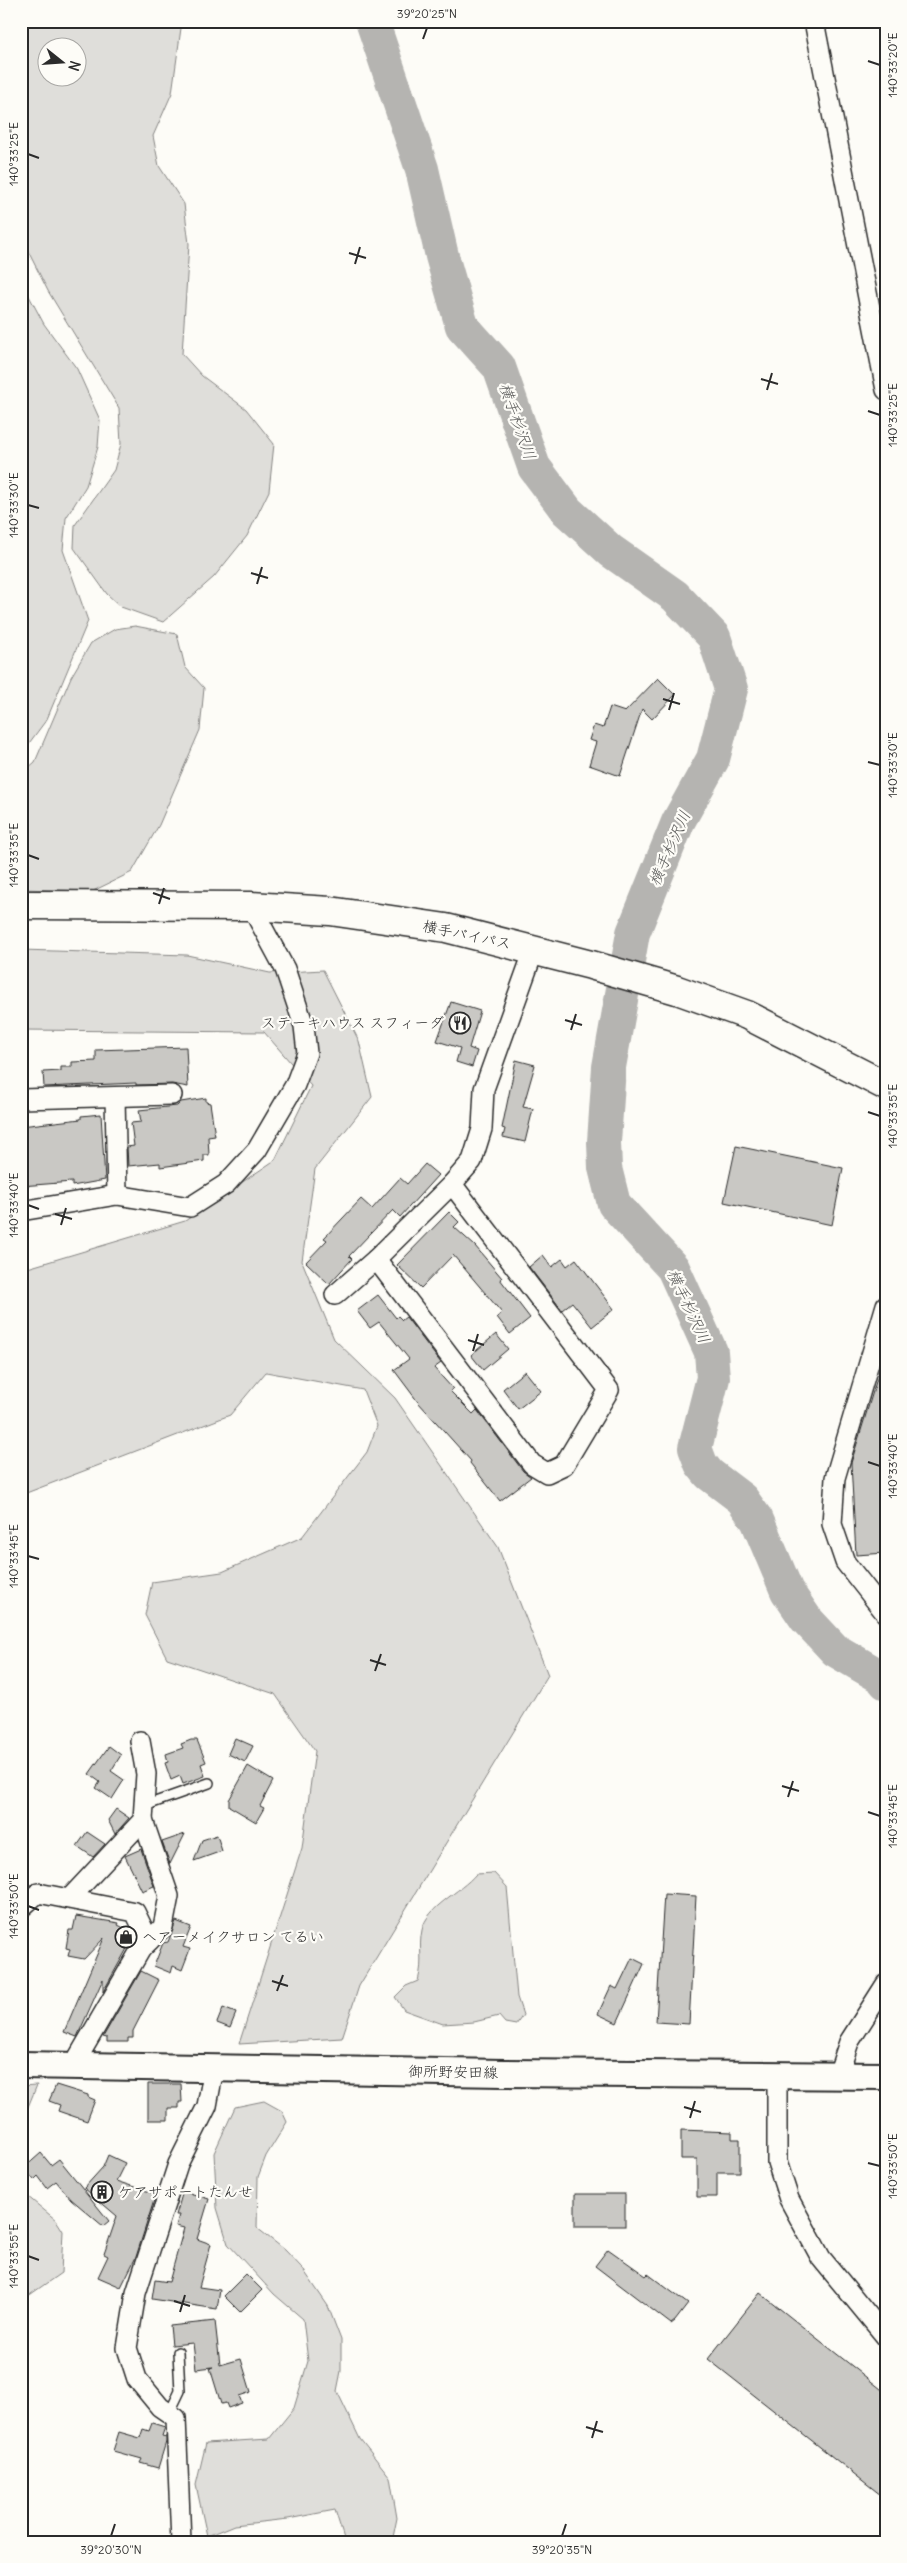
<svg xmlns="http://www.w3.org/2000/svg" width="907" height="2563" font-family="Delius,'Klee One',sans-serif">
<rect width="100%" height="100%" fill="#fdfcf7"/>
<filter id="ink" filterUnits="userSpaceOnUse"><feTurbulence type="fractalNoise" baseFrequency=".02" numOctaves="2"/><feDisplacementMap in="SourceGraphic" scale="10" xChannelSelector="R" yChannelSelector="G"/><feConvolveMatrix kernelMatrix="1 2 1 2 8 2 1 2 1" color-interpolation-filters="sRGB"/></filter>
<g filter="url(#ink)">
<g fill="#dfdeda" stroke="#858482" fill-rule="evenodd">
<path d="M21,21H182L172,93L153,136L159,166L184,204L189,244L182,354L202,376L246,409L274,444L269,491L247,536L214,577L163,622L121,607L107,594L74,548L75,525L114,470L121,444L119,408L48,291L21,237ZM48,48H78V78H48Z"/>
<path d="M21,281L44,324L77,369L100,420L98,447L86,486L66,518L63,550L88,621L47,719L21,754Z"/>
<path d="M135,626L177,634L185,667L204,688L200,730L159,825L132,872L93,891L21,889V774L35,762L71,677L91,643L115,629Z"/>
<path d="M21,950L187,955L270,973L323,970L359,1041L372,1097L315,1169L302,1261L334,1339L395,1398L498,1547L548,1675L359,1986L342,2038L239,2044L302,1848L315,1751L275,1694L167,1658L145,1615L152,1582L222,1572L302,1537L367,1452L377,1426L363,1390L266,1372L230,1415L21,1495V1270L185,1221L275,1160L311,1086L264,1032L21,1030Z"/>
<path d="M494,1873L507,1887L517,1997L523,2015L516,2025L505,2023L499,2016L474,2022L443,2024L404,2010L395,1997L406,1986L418,1981C424,1960 418,1949 422,1930C427,1906 460,1893 476,1874Z"/>
<path d="M37,2085L23,2119L21,2124V2086Z"/>
<path d="M264,2101L282,2111L287,2122L266,2156L258,2177L257,2228L285,2250L302,2268L328,2306L341,2340V2371L337,2391L360,2439L390,2477L397,2518L392,2542H345L335,2510L288,2519L234,2525L207,2536L196,2485L206,2443L269,2439L294,2408L308,2361L303,2319L274,2294L228,2244L217,2208L214,2153L235,2107Z"/>
<path d="M21,2191L56,2220L63,2231L61,2273L21,2301Z"/>
</g>
<g fill="none" stroke-linecap="round" stroke-linejoin="round">
<path stroke="#b5b4b1" stroke-width="34" d="M372,21L422,169L442,256L462,326L499,367L534,467L567,511L611,551L675,596L714,637L731,689L713,759L678,822L633,933L609,1067L604,1142L605,1168L614,1204L673,1268L711,1352L713,1378L695,1448L701,1464L709,1474L742,1499L757,1520L787,1591L806,1619L835,1650L881,1677L886,1683"/>
</g>
<g fill="#c9c8c4" stroke="#2b2b2b">
<path d="M658,678L675,695L652,719L642,709L620,776L589,765L596,742L589,740L594,725L603,728L610,707L625,712Z"/>
<path d="M451,1002L480,1011L469,1048L477,1051L472,1067L456,1062L460,1048L437,1041Z"/>
<path d="M186,1047L188,1087L172,1084L136,1085V1083L44,1087L43,1072L61,1071V1067H72V1062L96,1061V1050Z"/>
<path d="M516,1060L535,1065L523,1107L533,1109L525,1142L503,1137L505,1129L502,1128Z"/>
<path d="M206,1098V1102L210,1103L215,1136L208,1137L209,1155H204V1161L160,1167V1163L128,1166L127,1147L134,1146L131,1123L141,1122L139,1110L177,1106L181,1102Z"/>
<path d="M101,1114L105,1180L72,1186V1182L21,1186V1126L81,1119V1116Z"/>
<path d="M736,1146L843,1168L832,1225L724,1202Z"/>
<path d="M425,1164L438,1175L400,1217L393,1210L349,1256L352,1259L329,1284L306,1262L327,1240L324,1238L361,1199L372,1209L400,1178L407,1184Z"/>
<path d="M449,1212L459,1222L454,1227L475,1246L502,1278L500,1279L530,1318L510,1334L497,1317L502,1313L453,1255L421,1288L397,1265Z"/>
<path d="M543,1255L552,1267L562,1259L567,1266L576,1259L614,1309L592,1327L572,1302L562,1310L529,1267Z"/>
<path d="M378,1295L396,1318L398,1316L402,1320L406,1317L441,1363L434,1368L453,1389L450,1391L473,1414L477,1410L523,1471L531,1477L500,1501L470,1463L471,1461L418,1402L394,1370L409,1359L379,1322L370,1328L357,1311Z"/>
<path d="M496,1334L508,1349L483,1370L471,1355Z"/>
<path d="M883,1359L886,1360V1553L856,1555L851,1463Z"/>
<path d="M525,1371L541,1391L518,1409L503,1389Z"/>
<path d="M235,1738L253,1746L245,1762L228,1754Z"/>
<path d="M191,1740H197L206,1762L201,1764L205,1776L183,1784L180,1776L171,1780L165,1763L168,1762L166,1754L183,1748L181,1744Z"/>
<path d="M109,1746L121,1755L111,1771L124,1780L112,1799L96,1788L100,1782L89,1774Z"/>
<path d="M248,1766L273,1781L260,1806L264,1808L256,1822L229,1806V1800Z"/>
<path d="M116,1809L129,1818L115,1834L108,1820Z"/>
<path d="M87,1832L105,1844L93,1857L77,1846Z"/>
<path d="M185,1834L170,1864L162,1842Z"/>
<path d="M217,1835L222,1851L194,1861L202,1840Z"/>
<path d="M141,1849L154,1886L142,1891L125,1856Z"/>
<path d="M664,1894L696,1896L689,2024L656,2022Z"/>
<path d="M76,1916L119,1923L118,1925L132,1932L134,1936L103,1992V1979L77,2037L64,2032L104,1938L84,1959L68,1956L70,1949L66,1948L69,1930H73Z"/>
<path d="M176,1921L191,1927L183,1947L190,1949L182,1970L173,1966L171,1973L154,1966L163,1943L168,1942Z"/>
<path d="M632,1958L644,1964L617,2023L598,2014L611,1986L617,1989Z"/>
<path d="M141,1971L159,1980L133,2031V2038H128V2042H107V2038L103,2037Z"/>
<path d="M223,2008L236,2013L230,2028L217,2023Z"/>
<path d="M148,2084H181L182,2102H179V2108H168V2120H148Z"/>
<path d="M56,2085L88,2095V2097L95,2100L87,2121L58,2111L60,2105L49,2101Z"/>
<path d="M681,2130L732,2132V2139H740V2172H717V2197H697V2159H681Z"/>
<path d="M41,2153L51,2165L59,2159L109,2221L103,2226L71,2199L56,2181L47,2188L38,2176L34,2180L24,2168Z"/>
<path d="M108,2155L125,2163L116,2181L156,2194L136,2257L121,2287L98,2277L108,2256L104,2254L117,2216L84,2188L103,2167Z"/>
<path d="M183,2191L209,2199L197,2239L211,2244L199,2287L220,2290L217,2309L152,2299L155,2280L169,2282L184,2228L176,2226L179,2215H176Z"/>
<rect x="575" y="2194" width="50" height="32"/>
<path d="M608,2249L646,2276L648,2274L688,2304L675,2321L671,2324L595,2266Z"/>
<path d="M246,2274L262,2290L240,2312L224,2296Z"/>
<path d="M760,2293L886,2393V2499L708,2359Z"/>
<path d="M215,2321L220,2365L241,2359L251,2392L239,2396L242,2403L228,2408L226,2403L221,2404L210,2368L213,2367L196,2369L193,2343L172,2345L170,2326Z"/>
<path d="M152,2423L165,2427L162,2436L166,2437V2442L158,2468L140,2463L142,2459L113,2451L119,2432L140,2438L143,2429L149,2431Z"/>
</g>
<g fill="none" stroke-linecap="round" stroke-linejoin="round">
<g stroke="#2b2b2b" stroke-width="12">
<g id="service">
<path d="M144,1806L209,1783"/>
<path d="M169,2414L180,2391L178,2352"/>
</g>
</g>
<g stroke="#2b2b2b" stroke-width="22">
<g id="minor">
<path d="M814,21L886,390"/>
<path d="M115,1097L117,1195"/>
<path d="M21,1099L172,1095"/>
<path d="M21,1211L117,1195L190,1207L226,1184L257,1150L295,1085L307,1053L304,1026L285,969L251,906"/>
<path d="M376,1259L532,1464L547,1473L564,1465L609,1390L452,1184L472,1161L482,1129L484,1089L534,950"/>
<path d="M335,1295L376,1259L452,1184"/>
<path d="M886,1305L835,1478L832,1524L845,1562L886,1614"/>
<path d="M70,1898L143,1820L146,1774L140,1741"/>
<path d="M21,1908L38,1893L135,1912L149,1941"/>
<path d="M73,2066L141,1949L163,1927L169,1896L143,1820"/>
<path d="M777,2075V2162L789,2199L821,2258L886,2337"/>
<path d="M838,2075L849,2042L886,1984"/>
<path d="M181,2542L176,2418L160,2407L137,2379L127,2348L136,2293L178,2164L207,2106L214,2068"/>
</g>
</g>
<g stroke="#2b2b2b" stroke-width="30">
<path id="secondary" d="M21,2065L504,2073L886,2076"/>
</g>
<g stroke="#2b2b2b" stroke-width="31">
<path id="trunk" d="M21,905L251,906L330,911L446,928L591,965L677,990L747,1015L886,1086"/>
</g>
<use href="#service" stroke="#fdfcf7" stroke-width="9"/>
<use href="#minor" stroke="#fdfcf7" stroke-width="19"/>
<use href="#secondary" stroke="#fdfcf7" stroke-width="26"/>
<use href="#trunk" stroke="#fdfcf7" stroke-width="28"/>
</g>
</g>
<path fill="none" stroke="#2b2b2b" stroke-width="2" d="M423,39L427,28M868,61L880,65M28,154L39,158M349,253L366,258M355,264L360,247M761,379L778,384M767,390L772,373M868,411L880,415M28,505L39,508M251,573L268,578M257,584L262,567M663,699L680,704M669,710L674,693M868,762L880,765M28,855L39,859M153,893L170,899M159,904L164,888M565,1020L582,1025M571,1030L576,1014M868,1112L880,1116M28,1205L39,1209M55,1214L72,1219M61,1225L66,1208M468,1340L484,1345M473,1351L478,1334M868,1462L880,1466M28,1556L39,1559M370,1660L386,1665M375,1671L381,1654M782,1786L799,1791M788,1797L793,1781M868,1812L880,1816M28,1906L39,1910M272,1981L288,1986M277,1991L283,1975M684,2107L701,2112M690,2118L695,2101M868,2163L880,2166M28,2256L39,2260M174,2301L190,2306M180,2312L185,2295M586,2427L603,2432M592,2438L597,2421M111,2536L115,2524M562,2536L566,2524"/>
<defs>
<g id="restaurant-ring" transform="scale(1.125)"><circle r="9.5" fill="#fdfcf7" stroke="#2b2b2b" stroke-width="1.5"/><path d="M-5-6h1v4h1v-4h1v4h1v-4h1v5L-1.5 .5V6h-2V.5L-5-1ZM5-6V6H3V1.5H1.5Q1.5-4 5-6Z" fill="#2b2b2b"/></g>
<g id="shop-ring" transform="scale(1.125)"><circle r="9.5" fill="#fdfcf7" stroke="#2b2b2b" stroke-width="1.5"/><path d="M-5-2.5h2.3a2.7 3.5 0 0 1 5.4 0H5L5.5 6h-11ZM-1.5-2.5h3a1.5 2.3 0 0 0-3 0Z" fill="#2b2b2b"/></g>
<g id="building-ring" transform="scale(1.125)"><circle r="9.5" fill="#fdfcf7" stroke="#2b2b2b" stroke-width="1.5"/><path d="M-4-6H4V6H1V3H-1V6H-4ZM-2.5-4.3h1.7v1.8h-1.7ZM.8-4.3h1.7v1.8H.8ZM-2.5-1h1.7V.8h-1.7ZM.8-1h1.7V.8H.8Z" fill="#2b2b2b"/></g>
</defs>
<g fill-rule="evenodd">
<use href="#restaurant-ring" x="460" y="1023"/>
<use href="#shop-ring" x="126" y="1937"/>
<use href="#building-ring" x="102" y="2192"/>
</g>
<g text-anchor="middle" stroke-width="4.5" stroke-linejoin="round" paint-order="stroke">
<g font-size="15" fill="#2b2b2b" stroke="#fdfcf7">
<text transform="translate(467 935) rotate(12)" y="5">横手バイパス</text>
<text transform="translate(453 2072) rotate(1)" y="5">御所野安田線</text>
</g>
<g font-size="15" fill="#2b2b2b" stroke="#fdfcf7" text-anchor="start">
<text x="444" y="1028" text-anchor="end">ステーキハウス スフィーダ</text>
<text x="142" y="1942">ヘアーメイクサロン てるい</text>
<text x="118" y="2197">ケアサポートたんせ</text>
</g>
<g font-size="16" font-style="italic" fill="#5b5b5a" stroke="#fdfcf7">
<text transform="translate(518 421) rotate(71)" y="6">横手杉沢川</text>
<text transform="translate(669 848) rotate(-66)" y="6">横手杉沢川</text>
<text transform="translate(689 1306) rotate(65)" y="6">横手杉沢川</text>
</g>
</g>
<rect width="907" height="2563" fill="none" stroke="#fdfcf7" stroke-width="55"/>
<g transform="translate(62 62) rotate(107)"><circle r="24" fill="#fdfcf7" stroke="#a9a8a5"/>
<path d="M0-4L9 19L0 12L-9 19Z" fill="#2b2b2b"/>
<text y="-8" font-size="14" font-weight="bold" text-anchor="middle" fill="#2b2b2b">N</text>
</g>
<rect x="28" y="28" width="852" height="2508" fill="none" stroke="#2b2b2b" stroke-width="2"/>
<g font-size="12" text-anchor="middle" fill="#2b2b2b">
<text x="427" y="18">39°20'25"N</text>
<text transform="translate(893 65) rotate(-90)" y="4">140°33'20"E</text>
<text transform="translate(14 154) rotate(-90)" y="4">140°33'25"E</text>
<text transform="translate(893 415) rotate(-90)" y="4">140°33'25"E</text>
<text transform="translate(14 505) rotate(-90)" y="4">140°33'30"E</text>
<text transform="translate(893 765) rotate(-90)" y="4">140°33'30"E</text>
<text transform="translate(14 855) rotate(-90)" y="4">140°33'35"E</text>
<text transform="translate(893 1116) rotate(-90)" y="4">140°33'35"E</text>
<text transform="translate(14 1205) rotate(-90)" y="4">140°33'40"E</text>
<text transform="translate(893 1466) rotate(-90)" y="4">140°33'40"E</text>
<text transform="translate(14 1556) rotate(-90)" y="4">140°33'45"E</text>
<text transform="translate(893 1816) rotate(-90)" y="4">140°33'45"E</text>
<text transform="translate(14 1906) rotate(-90)" y="4">140°33'50"E</text>
<text transform="translate(893 2166) rotate(-90)" y="4">140°33'50"E</text>
<text transform="translate(14 2256) rotate(-90)" y="4">140°33'55"E</text>
<text x="111" y="2554">39°20'30"N</text>
<text x="562" y="2554">39°20'35"N</text>
</g>
</svg>
